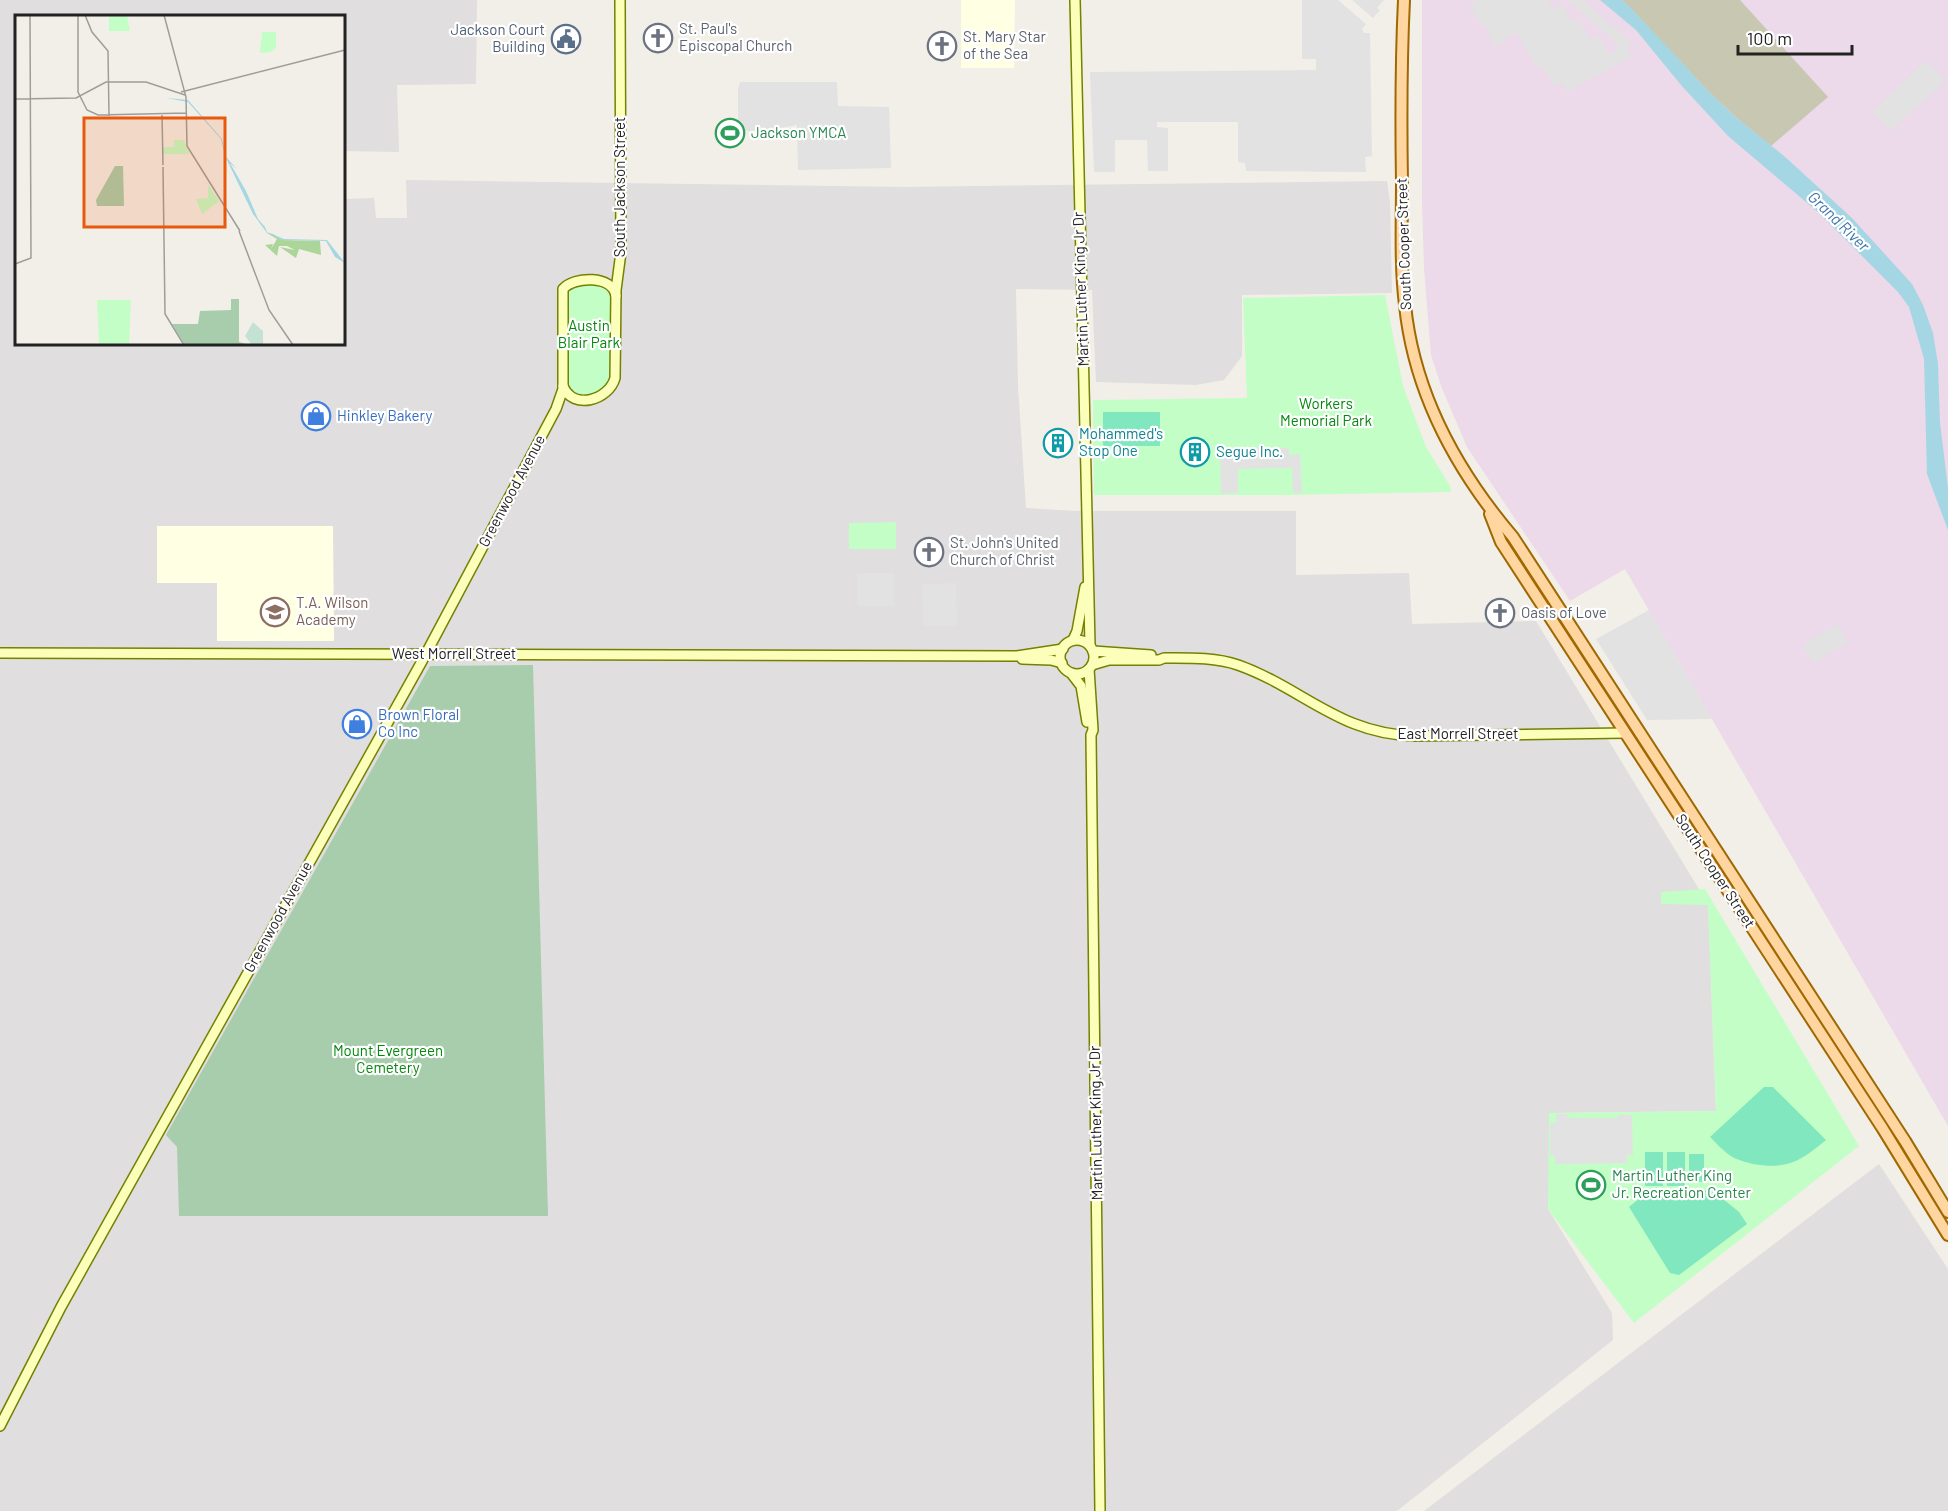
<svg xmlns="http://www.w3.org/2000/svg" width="1948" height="1511" font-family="Barlow,sans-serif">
<rect width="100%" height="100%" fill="#f2efe8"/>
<g fill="#e0dede">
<path d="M0,0H477L476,84L397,85L399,152L344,151V16H16V344H344V199L374,198L376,218H407L406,180L905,187L1387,181L1390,202L1392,293L1242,295V356L1224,380L1196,385L1096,382L1092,290L1016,289L1018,387L1026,508L1075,511H1296V575L1409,573L1412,624L1536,621L1708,904L1716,1111L1550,1113L1548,1209L1612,1313L1613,1340L1397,1511H0Z"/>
<path d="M1879,1164L1948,1269V1511H1424Z"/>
</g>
<path fill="#ecd9e9" d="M1422,0H1948V1126L1625,569L1570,601L1467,447L1441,386L1431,355L1424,269L1422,201Z"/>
<g fill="#ffffe4">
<path d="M961,0H1015L1014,68H961Z"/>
<path d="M157,526H333L334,641H217V583H157Z"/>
</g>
<path fill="#c8c8b2" d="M1622,0H1740L1828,97L1771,146L1738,119L1712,95Z"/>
<path fill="#a7cdac" d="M533,665L548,1216H179L177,1147L166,1135L430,666Z"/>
<g fill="#c3fec7">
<path d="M601,281L615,291L616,374L594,399L566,393L565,287Z"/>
<path d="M1385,295L1403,386L1426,447L1450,486L1451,492L1286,495H1094L1093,400L1247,398L1243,298Z"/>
<path d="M896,522V549H849V523Z"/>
<path d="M1705,889L1859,1146L1634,1323L1548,1209L1549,1113L1716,1111L1708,905L1661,904V892Z"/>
</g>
<g fill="#80e7be">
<rect x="1103" y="412" width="57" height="34"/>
<path d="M1764,1087H1773L1826,1140C1801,1161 1787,1170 1753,1164C1746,1162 1737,1160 1731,1156C1723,1151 1716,1143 1710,1137Z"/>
<rect x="1645" y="1152" width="18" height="34"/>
<rect x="1667" y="1152" width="18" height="34"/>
<rect x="1689" y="1154" width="15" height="28"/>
<path d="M1712,1190L1739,1212L1747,1224L1679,1275L1670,1273L1629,1207L1646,1193Z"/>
</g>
<g fill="#e2e2e2">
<path d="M1302,0H1338L1366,24L1362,29L1364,33H1370L1372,156L1365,157L1366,172L1246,171L1245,163L1238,162V122H1157V127L1168,128V171H1148L1147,140H1115V172H1094L1090,72L1316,70V59H1302Z"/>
<path d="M1352,0H1384L1377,8L1380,10L1373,18Z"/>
<path d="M1476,0H1548L1554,9L1562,4L1572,22L1577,19L1590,39L1598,35L1609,55L1615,51L1617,46L1616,42L1567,0H1583L1633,44L1626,47L1632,56L1567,92L1562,83L1556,86L1542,67L1538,69L1516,33L1495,47L1485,25L1482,26L1469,4Z"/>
<path d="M1925,61L1947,80L1890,131L1872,112Z"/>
<path d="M740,82H837L838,106L889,107L891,168L798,170L797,125L766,131H738V90Z"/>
<path d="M1289,448V455L1300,454L1302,493H1293L1292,468L1238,469V493L1221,494L1220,449Z"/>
<rect x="857" y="573" width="37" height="33"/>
<path d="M956,583L957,626H923L922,584Z"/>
<path d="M1649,610L1712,719L1647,720L1596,639Z"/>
<path d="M1837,624L1848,643L1813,663L1802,645Z"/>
<path d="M1556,1114H1567L1568,1118H1617L1618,1115H1632L1633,1155H1627V1163L1555,1164V1156L1550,1155V1123H1556Z"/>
</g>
<path fill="#a5d6e3" d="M1600,0H1622L1629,6L1712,95L1738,119L1784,156L1852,218L1912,284L1923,305L1933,333L1938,364L1940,423L1948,488V530L1927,474L1924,359L1909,307L1898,292L1819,213L1728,136L1681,85L1636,30Z"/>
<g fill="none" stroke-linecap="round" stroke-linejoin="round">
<g stroke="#758100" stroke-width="12">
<g id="secondary">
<path d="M1075,0L1090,645"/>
<path d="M563,386C573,411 609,400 615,378L616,290L621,252L620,0"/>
<path d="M1073,640L1077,631L1085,587"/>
<circle cx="1077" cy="657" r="17"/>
<path d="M1093,651L1151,655"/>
<path d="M0,653L1017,656L1063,649"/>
<path d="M1022,659L1051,660L1062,663"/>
<path d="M1092,665L1109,660H1159L1164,658C1188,658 1215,657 1238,665C1303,688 1340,735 1416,736L1625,733"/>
<path d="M1089,669L1093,730L1091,735L1100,1511"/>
<path d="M1071,673L1081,686L1087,722"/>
<path d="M0,1426L61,1307L421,663L556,409L563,389V289C574,276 613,275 616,296"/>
</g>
</g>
<g stroke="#9f6800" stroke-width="14">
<g id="primary">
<path d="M1404,0C1401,61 1401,121 1402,182C1402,223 1400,265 1405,305C1414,393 1456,470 1513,537L1905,1141L1948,1212"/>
<path d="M1490,514L1501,542L1883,1129L1948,1235"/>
</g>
</g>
<use href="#secondary" stroke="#fcffb9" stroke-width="9"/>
<use href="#primary" stroke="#ffd5a0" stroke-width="10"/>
</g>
<defs>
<g id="church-ring" transform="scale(1.5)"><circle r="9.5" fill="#fff" stroke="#6b7280" stroke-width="1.5"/><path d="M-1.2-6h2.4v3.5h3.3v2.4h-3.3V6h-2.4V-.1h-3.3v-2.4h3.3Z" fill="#6b7280"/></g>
<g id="civic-ring" transform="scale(1.5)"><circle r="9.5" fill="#fff" stroke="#5c6f8a" stroke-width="1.5"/><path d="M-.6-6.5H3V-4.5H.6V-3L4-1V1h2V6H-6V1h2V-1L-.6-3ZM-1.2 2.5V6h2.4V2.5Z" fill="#5c6f8a"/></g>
<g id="stadium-ring" transform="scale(1.5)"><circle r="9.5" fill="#fff" stroke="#2e9e5b" stroke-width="1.5"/><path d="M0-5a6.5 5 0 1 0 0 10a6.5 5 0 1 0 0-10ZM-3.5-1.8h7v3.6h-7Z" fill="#2e9e5b"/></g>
<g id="shop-ring" transform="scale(1.5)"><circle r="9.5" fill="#fff" stroke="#3f7fe0" stroke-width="1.5"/><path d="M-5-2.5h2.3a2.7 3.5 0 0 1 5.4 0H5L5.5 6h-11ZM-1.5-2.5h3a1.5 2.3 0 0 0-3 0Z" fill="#3f7fe0"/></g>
<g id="building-ring" transform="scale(1.5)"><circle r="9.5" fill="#fff" stroke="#0f9aa8" stroke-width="1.5"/><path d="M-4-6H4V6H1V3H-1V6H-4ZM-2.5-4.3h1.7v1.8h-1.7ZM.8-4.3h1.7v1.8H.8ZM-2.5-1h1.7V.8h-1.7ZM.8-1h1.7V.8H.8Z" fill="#0f9aa8"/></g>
<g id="school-ring" transform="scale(1.5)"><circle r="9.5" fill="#fff" stroke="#8d6e63" stroke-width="1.5"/><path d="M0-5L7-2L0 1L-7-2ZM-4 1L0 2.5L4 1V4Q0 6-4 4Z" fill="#8d6e63"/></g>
</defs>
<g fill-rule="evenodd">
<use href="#church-ring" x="658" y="38"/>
<use href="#civic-ring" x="566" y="39"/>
<use href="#church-ring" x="942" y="46"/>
<use href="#stadium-ring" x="730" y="133"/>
<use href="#shop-ring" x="316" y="416"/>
<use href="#building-ring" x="1058" y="443"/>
<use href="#building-ring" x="1195" y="452"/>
<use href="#church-ring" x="929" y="552"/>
<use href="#school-ring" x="275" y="612"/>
<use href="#church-ring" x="1500" y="613"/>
<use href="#shop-ring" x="357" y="724"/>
<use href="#stadium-ring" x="1591" y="1185"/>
</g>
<g text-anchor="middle" stroke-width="4.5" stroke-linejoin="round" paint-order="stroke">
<g font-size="15" fill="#5b616d" stroke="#fff" text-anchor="start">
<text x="679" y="34">St. Paul's<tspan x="679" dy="17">Episcopal Church</tspan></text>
<text x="963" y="42">St. Mary Star<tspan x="963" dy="17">of the Sea</tspan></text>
<text x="950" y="548">St. John's United<tspan x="950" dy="17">Church of Christ</tspan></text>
<text x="1521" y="618">Oasis of Love</text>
</g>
<g font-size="15" fill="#4e5e75" stroke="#fff" text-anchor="end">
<text x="545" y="35">Jackson Court<tspan x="545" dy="17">Building</tspan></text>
</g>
<g font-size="15" fill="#27864d" stroke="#fff" text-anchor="start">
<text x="751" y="138">Jackson YMCA</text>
<text x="1612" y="1181">Martin Luther King<tspan x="1612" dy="17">Jr. Recreation Center</tspan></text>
</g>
<g font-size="15" fill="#222" stroke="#fff">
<text transform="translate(620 187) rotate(-90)" y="5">South Jackson Street</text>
<text transform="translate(1404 244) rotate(-92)" y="5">South Cooper Street</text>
<text transform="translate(1081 289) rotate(-92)" y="5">Martin Luther King Jr Dr</text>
<text transform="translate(512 491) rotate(-62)" y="5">Greenwood Avenue</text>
<text x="454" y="659">West Morrell Street</text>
<text x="1458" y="739">East Morrell Street</text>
<text transform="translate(1715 871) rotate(57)" y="5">South Cooper Street</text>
<text transform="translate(278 917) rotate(-61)" y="5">Greenwood Avenue</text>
<text transform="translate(1096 1123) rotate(-91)" y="5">Martin Luther King Jr Dr</text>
</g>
<g font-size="15" fill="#03870c" stroke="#fff">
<text x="589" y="331">Austin<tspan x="589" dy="17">Blair Park</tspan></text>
<text x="1326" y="409">Workers<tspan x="1326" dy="17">Memorial Park</tspan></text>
<text x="388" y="1056">Mount Evergreen<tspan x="388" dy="17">Cemetery</tspan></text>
</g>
<g font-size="15" fill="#366cbe" stroke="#fff" text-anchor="start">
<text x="337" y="421">Hinkley Bakery</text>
<text x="378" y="720">Brown Floral<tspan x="378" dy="17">Co Inc</tspan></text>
</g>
<g font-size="15" fill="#0d838f" stroke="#fff" text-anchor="start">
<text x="1079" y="439">Mohammed's<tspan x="1079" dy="17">Stop One</tspan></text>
<text x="1216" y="457">Segue Inc.</text>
</g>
<g font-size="15" fill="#785e54" stroke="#fff" text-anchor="start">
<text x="296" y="608">T.A. Wilson<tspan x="296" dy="17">Academy</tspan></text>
</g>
<g font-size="16" font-style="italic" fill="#3f76aa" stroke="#fff">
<text transform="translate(1839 221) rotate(44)" y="6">Grand River</text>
</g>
</g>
<g transform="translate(15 15)">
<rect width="330" height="330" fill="#f2efe8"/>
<path d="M252,218L258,219L267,225L305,226L306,240L284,234L281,243L265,232L280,235L272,231H264L262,241L250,230L258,229L256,234L262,224Z" fill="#acd599"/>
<path d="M238,307L248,316V330H237L230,321Z" fill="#c3e2d3"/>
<path d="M100,151H108L109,191H82L81,185ZM216,284H224V327L235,330H170L157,309H183L185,296L216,295Z" fill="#a7cdac"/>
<path d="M94,0H112L115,16H94ZM247,17H261V33L256,37L245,38ZM159,125H169L174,139H148V132H159ZM192,168L204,186L187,199L181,184L193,183V169H189ZM82,285H116L114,330H84Z" fill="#c3fec7"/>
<path d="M151,83L173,85L207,124L211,142L222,154L215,148L231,176L243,204L250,212L252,217L269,224L312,225L330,248L320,242L311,226L267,225L252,218L238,199L210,141L206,124L173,87Z" fill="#a5d6e3"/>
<path fill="none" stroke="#9f9d99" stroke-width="1.5" d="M63,0V77L72,95L83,100L171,98M70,0L77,17L93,36L94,101M149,0L171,82L172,131L225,216M166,77L330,35M0,84L61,83L91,67H131L170,80M147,100L148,150M148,152L150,299L169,330M224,216L254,295L278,330M0,249L16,243L15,0"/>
<path fill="#e8590c" fill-opacity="0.15" stroke="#e8590c" stroke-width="3" d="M69,103H210V212H69Z"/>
<rect width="330" height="330" fill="none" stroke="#222" stroke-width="3"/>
</g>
<path d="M1738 45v9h114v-9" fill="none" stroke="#222222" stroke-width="3"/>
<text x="1747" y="45" font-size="18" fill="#222222" stroke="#ffffff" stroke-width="4.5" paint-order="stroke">100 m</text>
</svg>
